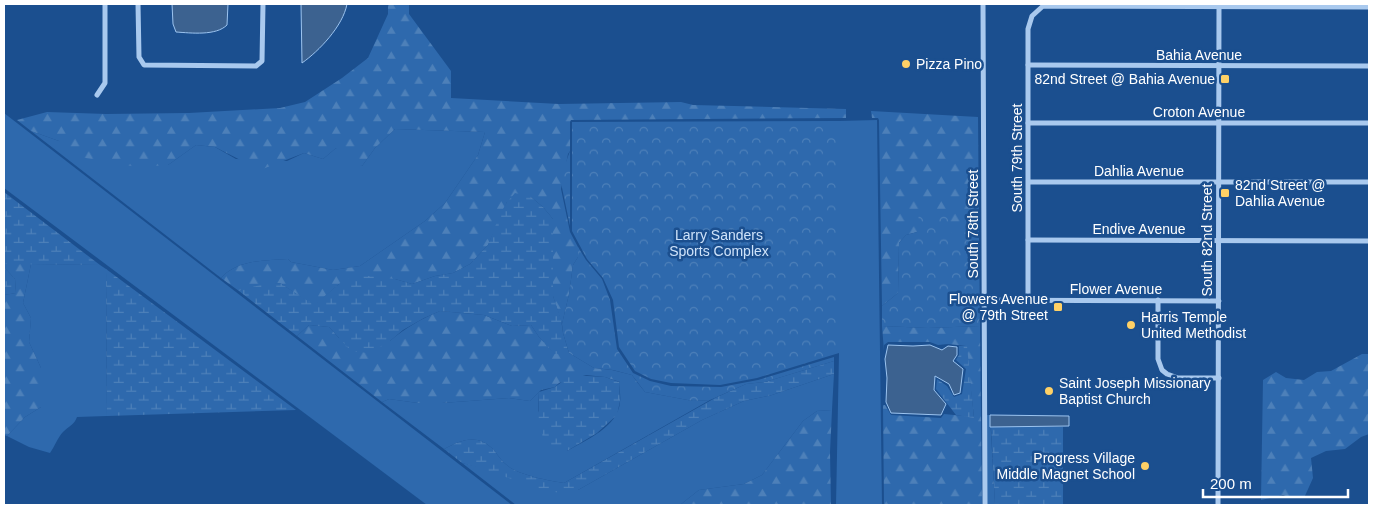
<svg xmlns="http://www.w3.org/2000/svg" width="1373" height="509" font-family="Arial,sans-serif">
<defs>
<pattern id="forest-firs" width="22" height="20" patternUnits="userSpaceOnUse" patternTransform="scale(1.25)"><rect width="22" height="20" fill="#2e69ad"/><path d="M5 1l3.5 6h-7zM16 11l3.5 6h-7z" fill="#4d80b9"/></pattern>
<pattern id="wetland-marsh" width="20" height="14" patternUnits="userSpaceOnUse" patternTransform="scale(1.25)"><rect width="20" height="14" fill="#2e69ad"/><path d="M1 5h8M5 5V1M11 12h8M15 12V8" fill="none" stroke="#4d80b9"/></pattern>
<pattern id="park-crowns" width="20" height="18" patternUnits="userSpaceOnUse" patternTransform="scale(1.25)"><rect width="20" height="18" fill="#2e69ad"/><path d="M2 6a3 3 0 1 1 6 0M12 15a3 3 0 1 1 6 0" fill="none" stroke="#4d80b9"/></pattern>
</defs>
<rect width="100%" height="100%" fill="#1b4f8f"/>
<g fill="#2e69ad">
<path d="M4,113L512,505H427L4,188Z"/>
<path d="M877,120L882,505H836L839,353V121Z"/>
<path d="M395,129L485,132L478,155L445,203L425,221L360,266L333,270L291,262L288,259C264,261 238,259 221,278L31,131L59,141L168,165L196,145L215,147L236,159L287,161L304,153L323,159L336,148L362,166L375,148Z"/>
<path d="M31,264L100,265L106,269L107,416L77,417C74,425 69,426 63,432C58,437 55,446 50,453L29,447L7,436L25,417L41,407V368L29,342L31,318L23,303Z"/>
<path d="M834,374L832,410L817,411L803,421L762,475L744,484L699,490L680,505H516L462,463L578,490L702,420L744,401L772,395Z"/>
<path d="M619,382H637L645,392L693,401L710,400L564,483C550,481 519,475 508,466C502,462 498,455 493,449C477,433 461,440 444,449L382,402L389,399L418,403H442L509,398L530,401L539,392L538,411L567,451C586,440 618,427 620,402C621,395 619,388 619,382Z"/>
</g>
<g fill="url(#forest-firs)">
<path d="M388,4H409V14L451,71V98L559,104L681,102L693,105L846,109V118L571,120L570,122V151L568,154L561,189L570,232L579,249L578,257L573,265L569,294L562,324L553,296V219L543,207L531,197L507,202L488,245L470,264L453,273L435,276L412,284L395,279L339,284L314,306L280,283L239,291L221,278C238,259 264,261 288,259L291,262L333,270L360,266L425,221L445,203L478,155L485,132L395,129L375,148L362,166L342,160L336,148L323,159L304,153L260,170L215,147L196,145L168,165L137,167L80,157L67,152L59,141L31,131L17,120L47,112L106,114L189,113L280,108L305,102L342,78L368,58L388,14Z"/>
<path d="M871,111L978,117L979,235H952L917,232L906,235L899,243L898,293L882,306L879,120L878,118H872Z"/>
<path d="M4,264H31L23,303L31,318L29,342L41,368V407L25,417L7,436L4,435V295L16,293L15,279L4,267Z"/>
<path d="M440,311L484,315L512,326L531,325L539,337L554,353H569L594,368L612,370L632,375L637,382L623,383L605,377L586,375L559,383L555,387L541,390L530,401L509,398L442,403H418L389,399L382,402L297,336L309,325L329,327L339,338L390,341C405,328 421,319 440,311Z"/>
<path d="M882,326L928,328L980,326L982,505H884L883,405H885L891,415L941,418L944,414L974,417L966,346L948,344L938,345L930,342H888L884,345V351Z"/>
<path d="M1362,354H1369V434L1361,437L1345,449L1326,451L1311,458L1313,478L1304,498H1291L1283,495L1261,500L1263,380L1276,372L1286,378L1304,380L1317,372L1331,371Z"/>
<path d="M832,410L830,452L831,505H680L699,490L744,484L762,475L803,421L817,411Z"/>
<path d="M987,415H990L995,505H987Z"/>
</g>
<g fill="url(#wetland-marsh)">
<path d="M4,192L100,265L4,264Z"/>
<path d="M515,193L531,197L543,207L553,219V296L561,319L563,333L569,353L554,354L539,337L531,325L512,326L484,315L440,311L424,318L403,330L390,341L369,353L351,351L329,327L309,325L297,336L239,291L263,284L280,283L314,305L339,284L352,276H372L395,279L412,284L435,276L453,273L470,264L488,245L500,214L507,202Z"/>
<path d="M4,267L15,279L16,293L4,295Z"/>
<path d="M106,269L296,410L107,416Z"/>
<path d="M959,346H967L974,418L956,415L936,389L937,379L947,386L954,397L962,394L966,369L956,360L959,355Z"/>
<path d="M834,361V374L772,395L744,401L702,420L578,490L563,493L546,491L483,469L462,463L444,449C461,440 477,433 493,449C498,455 502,462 508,466C519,475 550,481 564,483L715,398L746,384L765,382Z"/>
<path d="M571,375L605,377L619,382L620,401L617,415L597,433L567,451L557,450L544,440L538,423L539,392L555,387Z"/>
<path d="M991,427H1063V505H995Z"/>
</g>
<g fill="url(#park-crowns)">
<path d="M839,121V353L757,378L720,385L671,383L651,379L635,371L619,347L613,300L603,278L587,259L572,231V122Z"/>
<path d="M570,151V226L560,178Z"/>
<path d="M919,213H949L952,235H979L980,326L928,328L882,326V306L898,293L899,243L906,235L917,232Z"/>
<path d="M578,247L586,260L602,279L610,300L617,349L633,373L650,381L671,386L721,387L758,380L834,357V361L765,382L746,384L710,400L693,401L645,392L632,375L613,370L594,368L569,353L563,333L562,324L569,294L573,265L578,257Z"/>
</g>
<g fill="#3c6290" stroke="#9cc4f0">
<path d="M172,4H228L227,25C216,36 191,33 176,32L173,24Z"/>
<path d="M301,4H347C343,26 319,51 302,63Z"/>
<path d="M888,345L913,346L930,345L942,350L948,346L957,347V355L953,361L963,369L960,393L954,395L949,384L935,376L934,390L946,404L941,415L891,413L886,402L887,378L885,359Z"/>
<path d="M990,415L1069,416V426L990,427Z"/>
</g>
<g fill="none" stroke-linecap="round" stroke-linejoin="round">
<g stroke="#a9c9ee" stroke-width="5">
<path d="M138,4L139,57L144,65L256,66L262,61L263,4"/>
<path d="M983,4L985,505"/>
<path d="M1028,65L1369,66"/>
<path d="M97,95L105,83V4"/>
<path d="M1028,123H1369"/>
<path d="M1029,182H1369"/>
<path d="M1028,240L1369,241"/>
<path d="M984,300L1219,301"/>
<path d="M1028,300V29L1032,16L1043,6L1369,7"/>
<path d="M1158,300V359L1162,370L1167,374L1178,378H1219"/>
<path d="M1218,505L1219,4"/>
</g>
</g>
<g fill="#ffd166" stroke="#1b4f8f" stroke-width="2">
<circle cx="906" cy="64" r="5"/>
<rect x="1220" y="74" width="10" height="10" rx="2.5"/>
<rect x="1220" y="188" width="10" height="10" rx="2.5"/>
<rect x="1053" y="302" width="10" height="10" rx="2.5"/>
<circle cx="1131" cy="325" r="5"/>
<circle cx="1049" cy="391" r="5"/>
<circle cx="1145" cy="466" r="5"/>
</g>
<g text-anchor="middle" stroke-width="5" stroke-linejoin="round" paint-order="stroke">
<g font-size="14" fill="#fff" stroke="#1b4f8f">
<text x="1199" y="60">Bahia Avenue</text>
<text x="1199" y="117">Croton Avenue</text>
<text transform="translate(1017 158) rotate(-90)" y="5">South 79th Street</text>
<text x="1139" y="176">Dahlia Avenue</text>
<text transform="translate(973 224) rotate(-90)" y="5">South 78th Street</text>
<text x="1139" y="234">Endive Avenue</text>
<text transform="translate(1207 240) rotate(-90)" y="5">South 82nd Street</text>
<text x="1116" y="294">Flower Avenue</text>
</g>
<g font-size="14" fill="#fff" stroke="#1b4f8f" text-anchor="start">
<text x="916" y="69">Pizza Pino</text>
<text x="1215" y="84" text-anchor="end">82nd Street @ Bahia Avenue</text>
<text x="1235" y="190">82nd Street @<tspan x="1235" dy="16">Dahlia Avenue</tspan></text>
<text x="1048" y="304" text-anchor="end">Flowers Avenue<tspan x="1048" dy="16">@ 79th Street</tspan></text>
<text x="1141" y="322">Harris Temple<tspan x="1141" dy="16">United Methodist</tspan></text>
<text x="1059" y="388">Saint Joseph Missionary<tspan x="1059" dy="16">Baptist Church</tspan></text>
<text x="1135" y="463" text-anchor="end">Progress Village<tspan x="1135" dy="16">Middle Magnet School</tspan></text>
</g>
<g font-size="14" fill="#cfe3fa" stroke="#1b4f8f">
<text x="719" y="240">Larry Sanders<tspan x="719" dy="16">Sports Complex</tspan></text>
</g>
</g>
<rect width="1373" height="509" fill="none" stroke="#ffffff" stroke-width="10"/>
<path d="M1203 489v8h145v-8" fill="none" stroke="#ffffff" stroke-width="2.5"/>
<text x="1210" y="489" font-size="15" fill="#ffffff" stroke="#1b4f8f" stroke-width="4" paint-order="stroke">200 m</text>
</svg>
